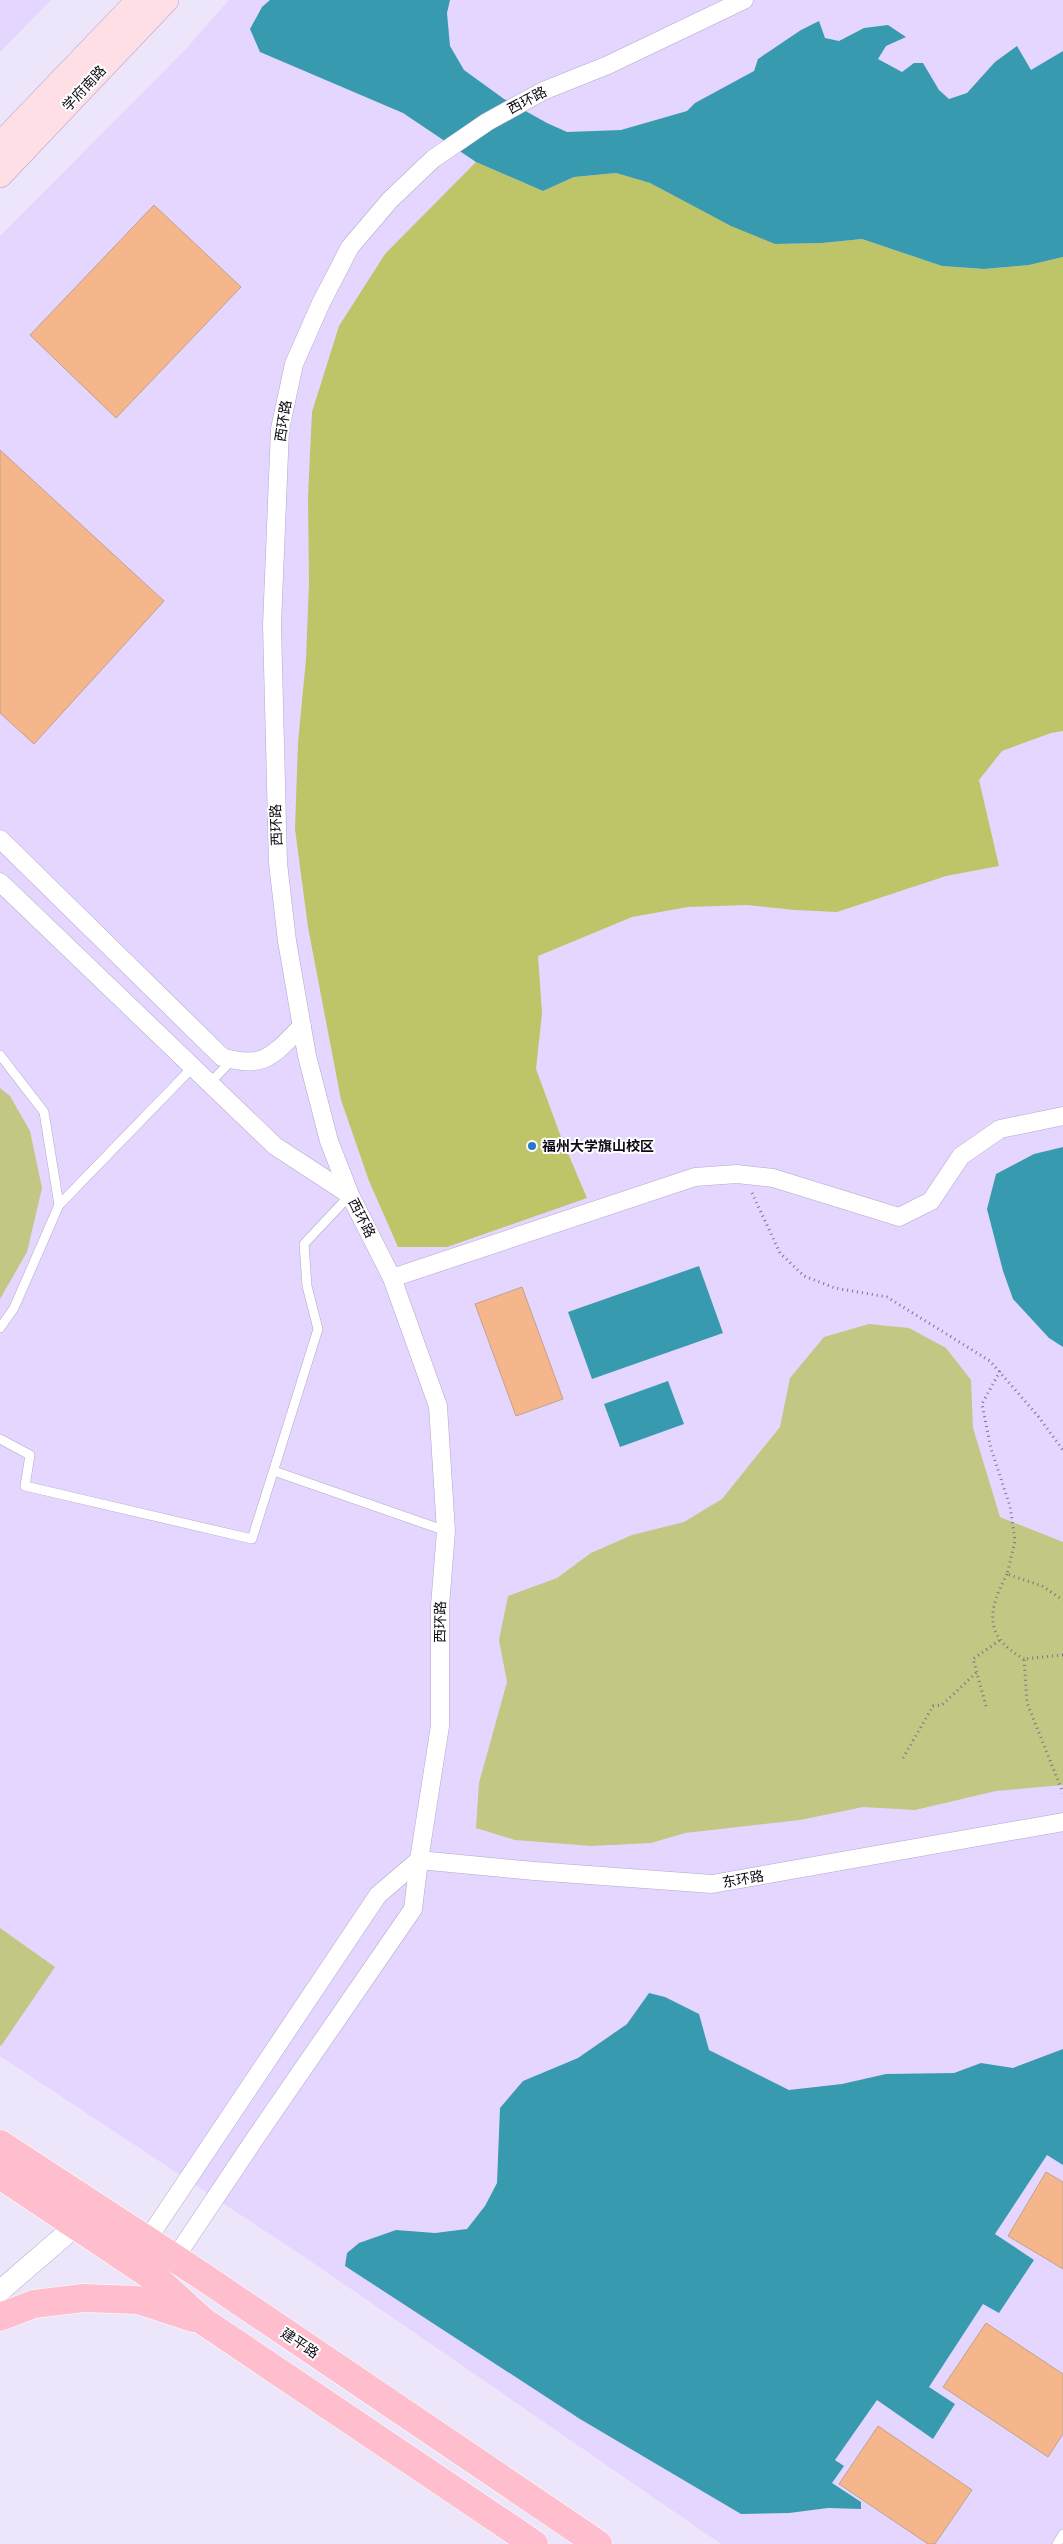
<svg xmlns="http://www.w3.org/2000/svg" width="1063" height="2544" font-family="'DM Sans','Noto Sans SC',sans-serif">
<rect width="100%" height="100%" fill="#ede6fb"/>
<g fill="#e4d6ff">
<path d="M0,0H51L0,52Z"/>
<path d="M229,0H1063V2544H721L309,2260L0,2056V236L185,50Z"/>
</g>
<g fill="#c2c783">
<path d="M0,1088L10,1096L30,1131L42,1188L27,1252L0,1299Z"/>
<path d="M869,1324L909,1328L946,1348L971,1380L973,1428L1000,1517L1063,1542V1785L996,1791L915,1810L863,1807L800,1820L685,1833L651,1843L591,1846L515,1840L476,1828L479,1783L507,1682L499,1640L508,1596L557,1578L591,1553L632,1535L684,1522L722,1499L780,1427L790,1378L824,1337Z"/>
<path d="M0,1928L55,1967L1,2046L0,2045Z"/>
</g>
<path fill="#bec468" d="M476,162L543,191L574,177L616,173L650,183L724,222L775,244L822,243L862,239L942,266L984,269L1029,265L1063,257V731L1051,733L1002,751L979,780L999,866L946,876L837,912L795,910L747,905L688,907L632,917L538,956L542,1013L536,1069L561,1137L587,1198L447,1247H398L369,1181L341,1100L308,927L295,829L298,743L306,659L309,583L308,497L312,412L339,326L385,254Z"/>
<g fill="#389aae">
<path d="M270,0H450L447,13L450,46L464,70L504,99L547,123L567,132L621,130L687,111L695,103L754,71L758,59L801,30L819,21L825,38L839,41L864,28L888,25L906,37L886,46L878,59L902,72L914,63H923L939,90L949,99L967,93L995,62L1017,46L1031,70L1063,51V257L1029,265L984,269L942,266L862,239L822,243L775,244L731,226L650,183L616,173L574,177L543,191L476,162L403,113L260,52L250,29L262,7Z"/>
<path d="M1063,1147V1347L1049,1338L1013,1299L1003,1271L987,1209L996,1174L1034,1154Z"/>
<path d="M699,1266L723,1333L592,1379L568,1312Z"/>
<path d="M668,1381L684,1424L620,1447L604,1404Z"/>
<path d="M649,1993L665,1997L699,2014L709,2050L789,2090L842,2084L886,2074L954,2073L981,2063L1013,2068L1063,2049V2165L1047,2155L995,2234L1034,2260L999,2313L983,2304L929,2387L955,2404L933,2439L877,2400L835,2460L844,2466L832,2483L861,2502V2509L828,2508L789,2513L741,2514L580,2419L345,2266L347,2253L359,2243L396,2230L435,2233L467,2229L485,2206L497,2183L500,2108L523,2081L578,2058L627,2024Z"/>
</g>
<g fill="#f5b68b" stroke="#c1a28d">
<path d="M154,205L241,287L116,418L30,335Z"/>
<path d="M0,450L164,601L34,744L0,713Z"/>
<path d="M522,1287L563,1399L516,1416L475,1304Z"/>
<path d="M1046,2172L1063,2182V2269L1008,2236Z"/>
<path d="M986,2323L1063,2374V2434L1048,2457L943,2387Z"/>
<path d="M878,2426L972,2490L935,2544H928L839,2484Z"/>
</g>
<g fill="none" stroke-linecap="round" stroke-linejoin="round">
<g stroke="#b3a8c8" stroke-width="10">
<g id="service">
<path d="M0,1055L44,1112L59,1205"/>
<path d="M209,1084L232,1060"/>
<path d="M0,1328L14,1308L59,1205L192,1068"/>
<path d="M0,1439L30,1455L25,1486L252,1539L318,1329L307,1286L304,1244L350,1195"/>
<path d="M274,1471L446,1531"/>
<path d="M1057,2544L1063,2534"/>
</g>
</g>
<g stroke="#b3a8c8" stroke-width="19">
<g id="minor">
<path d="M0,839L222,1057C265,1070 274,1054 302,1026"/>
<path d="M0,882L275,1146L350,1195"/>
<path d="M392,1278L695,1177L737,1174L773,1178L899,1217L931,1201L961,1156L1000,1129L1063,1116"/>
<path d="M419,1860L534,1871L712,1884L1063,1822"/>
<path d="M141,2249L378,1895L419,1860"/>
<path d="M169,2267L256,2137L413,1909L419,1860L440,1726V1606L446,1531L438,1406L392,1278L350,1195L329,1141L307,1056L287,941L278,863L272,625L280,429L294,364L321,303L350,247L390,200L433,159L487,122L543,91L608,65L744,0"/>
</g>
</g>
<g stroke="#b3a8c8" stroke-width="22">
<path id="tertiary" d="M0,2291L87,2216"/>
</g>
<g stroke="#b3a8c8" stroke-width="26">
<g id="secondary">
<path d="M0,145L139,0"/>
<path d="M0,175L166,0"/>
</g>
</g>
<g stroke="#fff" stroke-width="29">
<g id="primary">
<path d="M0,2144L202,2276L598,2544"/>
<path d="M0,2175L159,2281L203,2321L534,2544"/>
<path d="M0,2317L34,2304L83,2298L138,2300L193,2318"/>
</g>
</g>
<g stroke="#7a7585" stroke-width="3" stroke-dasharray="1 4" stroke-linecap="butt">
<path d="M752,1193L780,1253L804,1276L835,1288L887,1297L990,1361L1038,1416L1063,1450"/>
<path d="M1000,1371L982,1404L991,1449L1010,1506L1015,1541L1007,1574L1042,1586L1063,1600"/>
<path d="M1007,1574C987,1612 984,1636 1024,1659"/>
<path d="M1063,1655L1024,1659L1027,1703L1063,1793"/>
<path d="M986,1706L973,1659L1000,1640"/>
<path d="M903,1758L933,1706L942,1705L977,1672"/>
</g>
<use href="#service" stroke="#fff" stroke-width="9"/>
<use href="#minor" stroke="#fff" stroke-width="18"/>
<use href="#tertiary" stroke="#fff" stroke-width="21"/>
<use href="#secondary" stroke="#fedfe6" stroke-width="25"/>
<use href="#primary" stroke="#febece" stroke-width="28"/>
</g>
<circle fill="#2a78c7" stroke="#fff" stroke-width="2" cx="532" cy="1146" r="5"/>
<g text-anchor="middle" stroke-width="4" stroke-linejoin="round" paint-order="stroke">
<g font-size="14" fill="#0f0b16" stroke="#fff">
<text transform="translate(84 88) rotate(-47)" y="5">学府南路</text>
<text transform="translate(527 100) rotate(-28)" y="5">西环路</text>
<text transform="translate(283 421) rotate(-81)" y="5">西环路</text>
<text transform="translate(276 825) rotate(-92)" y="5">西环路</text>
<text transform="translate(362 1218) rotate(63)" y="5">西环路</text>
<text transform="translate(440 1622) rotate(-89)" y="5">西环路</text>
<text transform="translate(743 1879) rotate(-10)" y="5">东环路</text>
<text transform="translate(300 2343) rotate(34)" y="5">建平路</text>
</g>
<g font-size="14" font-weight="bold" fill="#0f0b16" stroke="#fff" text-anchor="start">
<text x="542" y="1151">福州大学旗山校区</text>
</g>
</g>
</svg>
